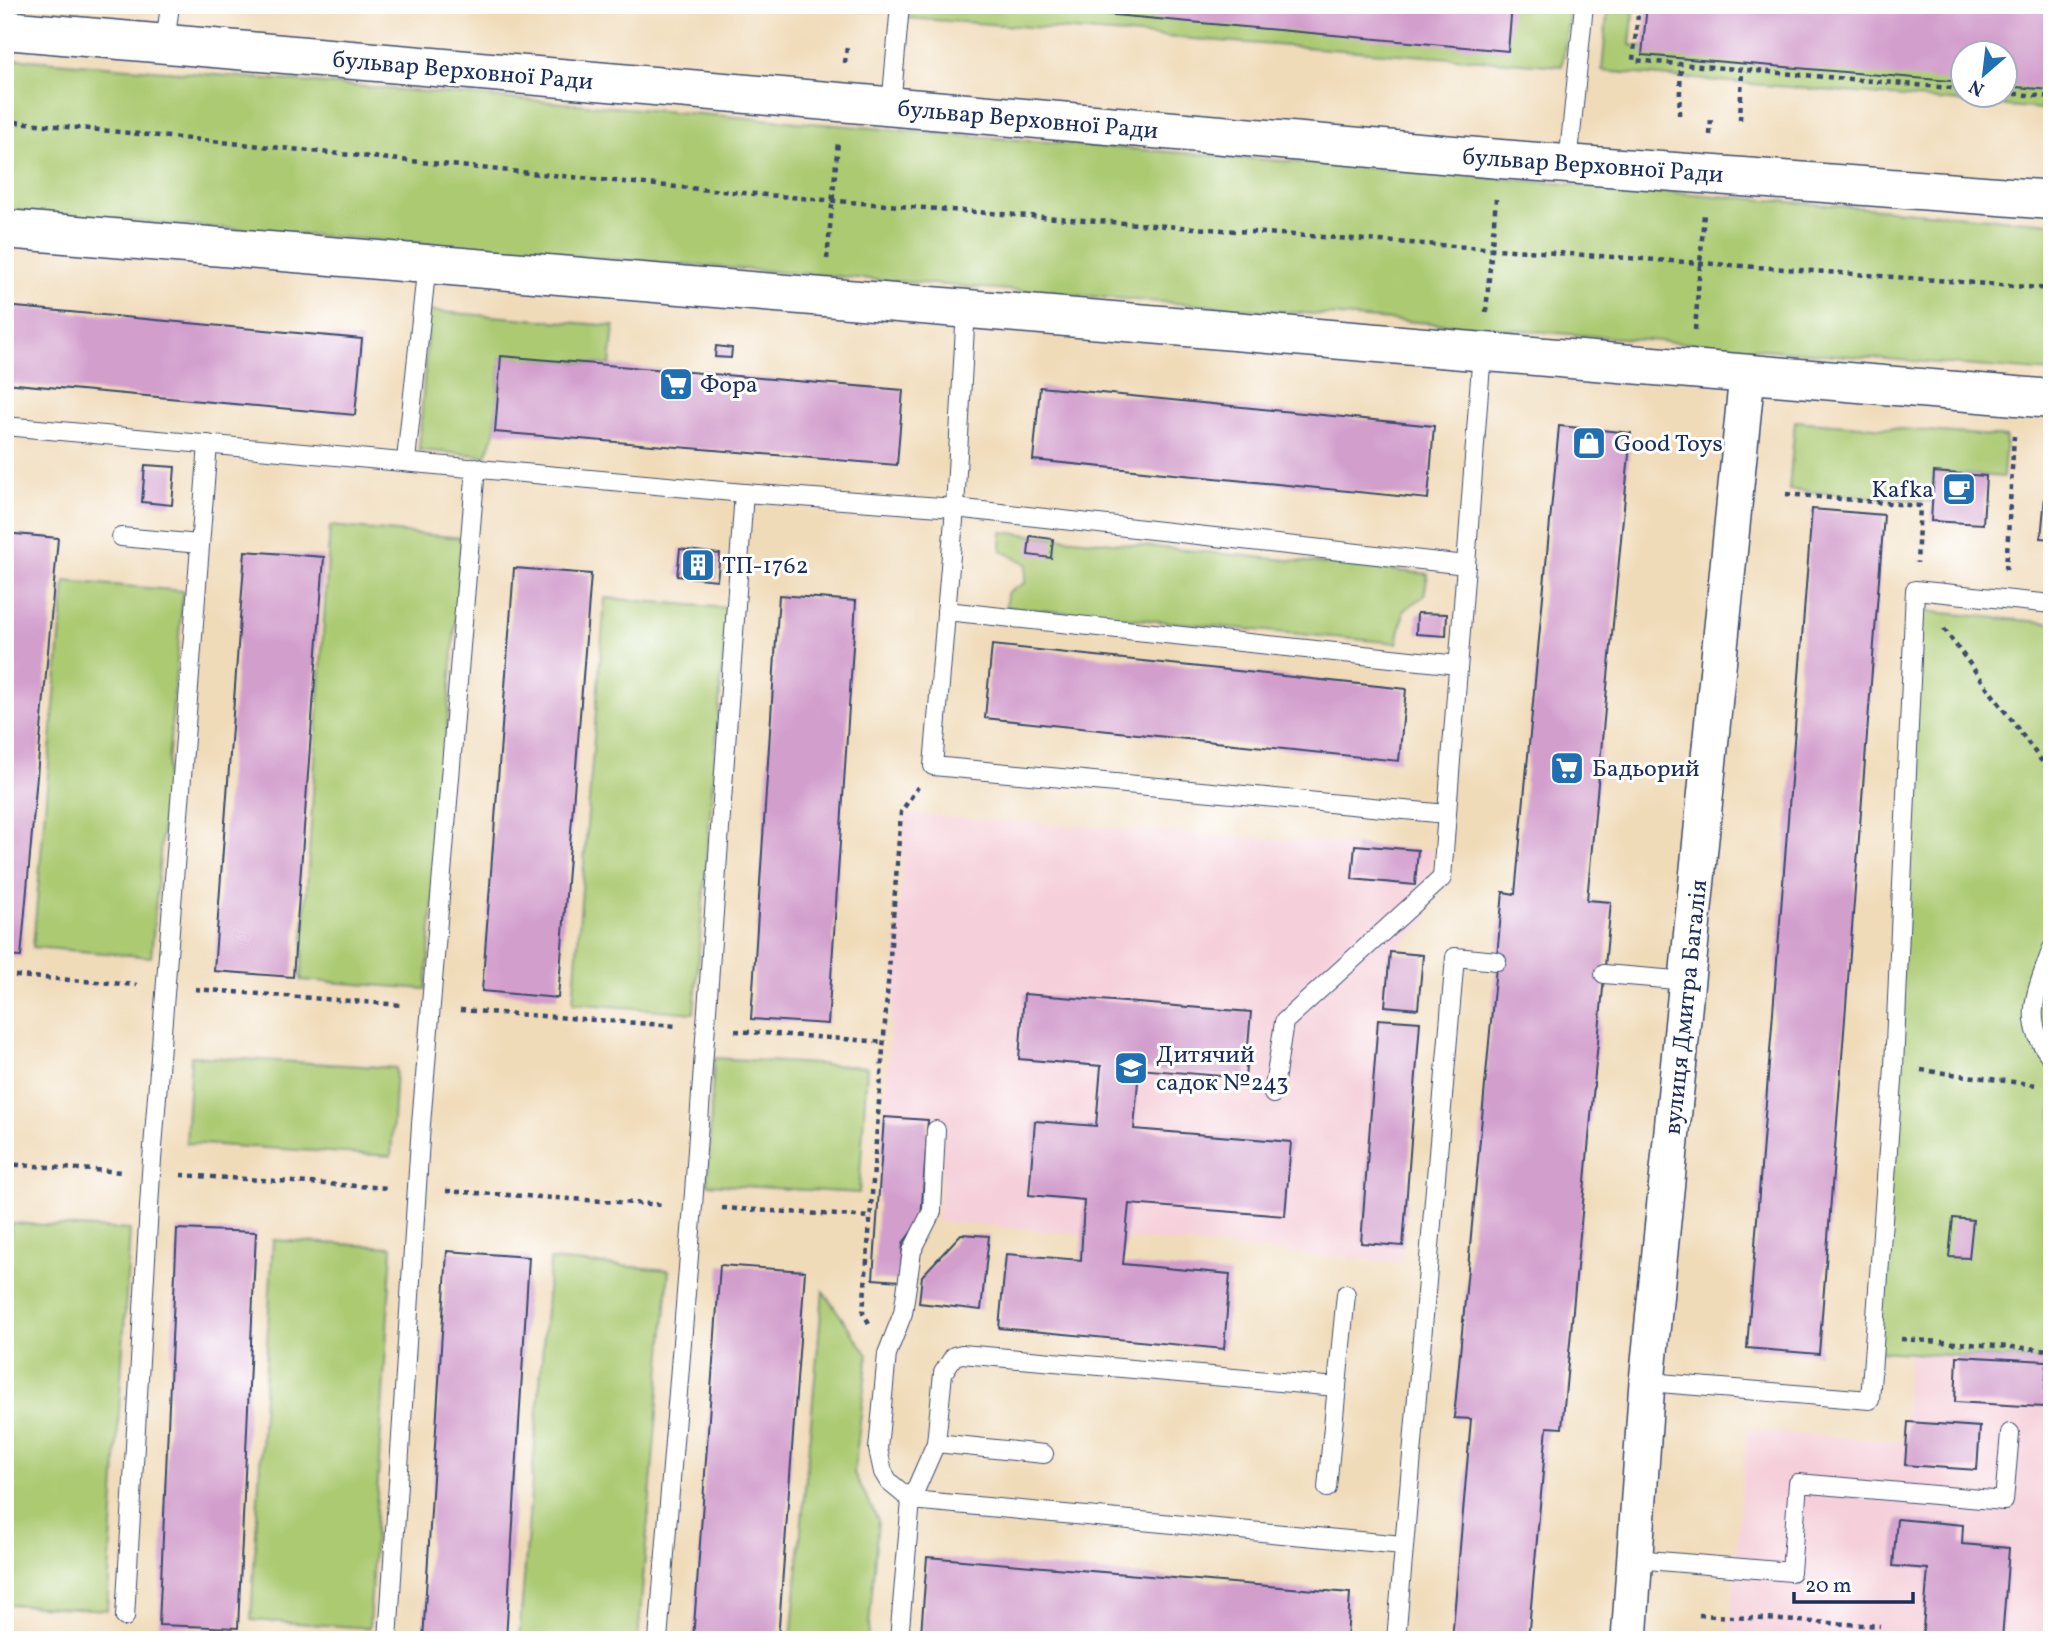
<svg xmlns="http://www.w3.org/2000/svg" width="2057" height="1645" font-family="Vollkorn,serif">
<rect width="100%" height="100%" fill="#fff"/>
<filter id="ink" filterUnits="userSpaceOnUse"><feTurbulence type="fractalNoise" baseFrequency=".0143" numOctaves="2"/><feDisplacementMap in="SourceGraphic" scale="14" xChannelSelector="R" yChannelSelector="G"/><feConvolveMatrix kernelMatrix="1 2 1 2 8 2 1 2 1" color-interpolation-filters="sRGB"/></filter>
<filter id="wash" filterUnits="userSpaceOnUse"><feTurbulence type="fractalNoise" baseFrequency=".00686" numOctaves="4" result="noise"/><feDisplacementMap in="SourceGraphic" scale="28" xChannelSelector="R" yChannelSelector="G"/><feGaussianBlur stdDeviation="1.57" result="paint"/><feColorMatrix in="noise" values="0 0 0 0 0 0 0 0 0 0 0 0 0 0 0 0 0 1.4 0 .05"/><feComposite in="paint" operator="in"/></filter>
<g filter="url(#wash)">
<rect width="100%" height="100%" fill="#f0dbb9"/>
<g fill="#f5cfd9">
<path d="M906,814L1433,850L1427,922L1390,953L1385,1006L1378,1019L1361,1243L1403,1246L1401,1263L937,1221L945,1121L884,1117Z"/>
<path d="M1909,1354L2052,1361V1640H1729L1746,1430L1902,1442Z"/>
</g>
<g fill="#acca72" stroke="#647c68" stroke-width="2">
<path d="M795,5H883L882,12Z"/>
<path d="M908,5H1570L1562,66L907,18Z"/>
<path d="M1608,5H1634L1630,45L1962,75V94H2004L2005,78L2052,82V110L1602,71Z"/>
<path d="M5,58L2052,223V372L5,211Z"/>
<path d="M429,311L614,326L610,365L501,357L495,432L486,456L419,450Z"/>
<path d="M1795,421L2006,437L2003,477L1934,472L1932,502L1789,490Z"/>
<path d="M330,526L462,538L426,989L301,980Z"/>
<path d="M1002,532L1428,574L1424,596L1404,610L1397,643L1006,607L1007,593L1025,583L1027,564L1001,550Z"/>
<path d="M65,581L183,591L151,957L33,947Z"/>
<path d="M605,598L727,608L694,1013L573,1003Z"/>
<path d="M1921,611L2052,623V1361L1875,1351Z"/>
<path d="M191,1056L396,1068L391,1156L186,1143Z"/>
<path d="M714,1058L867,1067L859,1193L707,1184Z"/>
<path d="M11,1223L130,1230L107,1610L5,1604V1320Z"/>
<path d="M273,1240L392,1247L369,1628L251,1620Z"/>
<path d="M550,1260L669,1270L638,1640H519Z"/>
<path d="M823,1291L868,1355L854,1473L878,1520L868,1640H791Z"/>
</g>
<g id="blocks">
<g fill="#d29ecc">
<path d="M1005,5H1512L1508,51Z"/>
<path d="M1647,5H1985L2052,11V90L2004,86V52H1962V82L1642,55Z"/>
<path d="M5,306L362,339L355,415L5,383Z"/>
<path d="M716,346L732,348L731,358L715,357Z"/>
<path d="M501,356L903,390L897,465L495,432Z"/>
<path d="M1040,387L1434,426L1428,499L1033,460Z"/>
<path d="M1559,426L1631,433L1587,900L1611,902L1562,1428L1547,1427L1528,1640H1452L1471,1419L1454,1418L1503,892L1515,894Z"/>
<path d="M145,465L175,467L172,505L142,502Z"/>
<path d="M1934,472L1986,476L1983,524L1931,521Z"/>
<path d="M2047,476L2052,477V539L2041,538Z"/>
<path d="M1812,509L1884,515L1819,1354L1747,1348Z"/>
<path d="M5,533L58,538L21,957L5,956Z"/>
<path d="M1030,536L1053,539L1051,558L1028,555Z"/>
<path d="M680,549L720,554L717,580L677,576Z"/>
<path d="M245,551L324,557L293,977L214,971Z"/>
<path d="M514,568L591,574L558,998L482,991Z"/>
<path d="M779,595L856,601L828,1024L751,1019Z"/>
<path d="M1417,613L1447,614L1446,636L1416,634Z"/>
<path d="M992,645L1406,689L1399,761L985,718Z"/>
<path d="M1355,845L1418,850L1415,885L1352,879Z"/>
<path d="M1390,952L1423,955L1418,1009L1385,1006Z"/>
<path d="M1024,994L1251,1012L1245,1078L1139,1069L1134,1129L1291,1142L1285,1216L1129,1204L1123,1264L1230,1274L1224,1349L999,1328L1006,1254L1081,1260L1084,1200L1029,1195L1035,1121L1096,1126L1101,1066L1019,1059Z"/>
<path d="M1378,1019L1420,1022L1403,1246L1361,1243Z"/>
<path d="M884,1117L928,1120L921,1219L903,1243L900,1281L873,1279Z"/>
<path d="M1953,1218L1973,1220L1969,1258L1949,1257Z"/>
<path d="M177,1229L256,1232L238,1628L159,1625Z"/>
<path d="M961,1234L989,1236L981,1310L919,1303L922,1276Z"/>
<path d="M447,1251L529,1257L506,1640H423Z"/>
<path d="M720,1265L805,1271L778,1640H693Z"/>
<path d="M1957,1356L2047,1361L2044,1407L1955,1402Z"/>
<path d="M1908,1422L1980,1427L1977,1470L1905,1465Z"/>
<path d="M1897,1519L1963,1525L1962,1544L2009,1548L2002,1640H1922L1928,1569L1893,1566Z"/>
<path d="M927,1557L1350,1593L1347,1640H999L921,1633Z"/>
</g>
</g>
</g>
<g filter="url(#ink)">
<use href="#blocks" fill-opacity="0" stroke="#3b496c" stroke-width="2"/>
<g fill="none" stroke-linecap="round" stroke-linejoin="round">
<g stroke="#3b496c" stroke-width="20">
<g id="service">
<path d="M165,44L170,5"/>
<path d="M891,107L900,5"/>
<path d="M1568,164L1584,5"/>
<path d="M966,308L955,508L933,766L1447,814"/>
<path d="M5,426L744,493L955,508L1466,565L1482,351"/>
<path d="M406,460L427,263"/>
<path d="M121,537L200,544"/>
<path d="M946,611L1458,665"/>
<path d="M2052,948C2038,989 2019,1021 2052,1058"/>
<path d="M1604,974L1688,981"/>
<path d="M1273,1094L1284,1022L1442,878L1466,565"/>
<path d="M936,1130L932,1211L912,1251L903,1313L887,1354L878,1449L883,1472L889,1482L911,1500L936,1443L943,1373L954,1356L962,1354L1337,1387"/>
<path d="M1647,1382L1870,1400L1894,1067L1915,590L2052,604"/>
<path d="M936,1443L1044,1454"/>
<path d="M1327,1488L1346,1294"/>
<path d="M1635,1559L1791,1572L1798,1483L2004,1501L2010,1433"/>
<path d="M125,1617L151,1173L208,444"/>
<path d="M388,1640L421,1124L476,467"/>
<path d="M658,1640L693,1206L744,493"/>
<path d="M899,1640L911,1500L1403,1545"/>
<path d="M1396,1640L1455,957L1497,961"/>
</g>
</g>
<g stroke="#3b496c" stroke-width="38">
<path id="minor" d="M1629,1640L1647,1382L1747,375"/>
</g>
<g stroke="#3b496c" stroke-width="41">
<g id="tertiary">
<path d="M5,30L1500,159L2052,200"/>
<path d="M5,229L2052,399"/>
</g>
</g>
<g stroke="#3b496c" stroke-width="4.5" stroke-dasharray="5 5" stroke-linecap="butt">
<path d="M1639,5L1633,60L1962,89"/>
<path d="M845,63L847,47"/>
<path d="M2004,93L2052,97"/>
<path d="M1679,115L1681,65"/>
<path d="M1740,120L1742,70"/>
<path d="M5,121C282,147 560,178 837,201C1242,234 1647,257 2052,289"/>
<path d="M1710,135L1711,118"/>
<path d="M827,259L838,142"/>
<path d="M1486,312L1496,199"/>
<path d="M1695,330L1704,213"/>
<path d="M1786,494L1920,506L1917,563"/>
<path d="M2006,570L2014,436"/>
<path d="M1944,629L2052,775"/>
<path d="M5,975L137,985"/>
<path d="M195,989L402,1005"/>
<path d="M460,1010L678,1026"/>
<path d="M735,1031L884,1042"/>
<path d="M1921,1070L2037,1085"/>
<path d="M5,1164L123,1172"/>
<path d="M181,1175L389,1188"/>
<path d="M446,1191L665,1205"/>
<path d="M722,1208L872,1217"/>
<path d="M869,1323L863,1313L901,812L918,787"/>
<path d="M1901,1339L2052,1350"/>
<path d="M1699,1615L1880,1626"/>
</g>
<use href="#service" stroke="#fff" stroke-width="18"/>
<use href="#minor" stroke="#fff" stroke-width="35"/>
<use href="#tertiary" stroke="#fff" stroke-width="38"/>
</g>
</g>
<defs>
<g id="supermarket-square" transform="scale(1.75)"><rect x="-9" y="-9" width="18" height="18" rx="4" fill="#1f6fb2" stroke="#fff"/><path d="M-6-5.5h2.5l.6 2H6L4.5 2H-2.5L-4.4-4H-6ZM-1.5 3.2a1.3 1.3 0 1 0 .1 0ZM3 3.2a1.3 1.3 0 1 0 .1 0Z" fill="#fff"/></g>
<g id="shop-square" transform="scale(1.75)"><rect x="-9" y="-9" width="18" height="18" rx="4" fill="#1f6fb2" stroke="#fff"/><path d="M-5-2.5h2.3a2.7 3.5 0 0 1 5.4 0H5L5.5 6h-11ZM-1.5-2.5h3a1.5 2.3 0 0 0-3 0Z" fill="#fff"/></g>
<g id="cafe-square" transform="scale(1.75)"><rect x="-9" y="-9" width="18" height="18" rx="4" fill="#1f6fb2" stroke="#fff"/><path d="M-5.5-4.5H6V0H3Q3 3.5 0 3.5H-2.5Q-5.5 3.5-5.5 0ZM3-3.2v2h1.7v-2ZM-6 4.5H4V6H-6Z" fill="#fff"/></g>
<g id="building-square" transform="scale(1.75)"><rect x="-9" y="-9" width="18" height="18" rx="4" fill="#1f6fb2" stroke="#fff"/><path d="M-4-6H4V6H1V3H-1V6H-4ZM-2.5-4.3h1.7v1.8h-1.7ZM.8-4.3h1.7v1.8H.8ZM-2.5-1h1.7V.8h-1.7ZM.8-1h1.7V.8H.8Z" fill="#fff"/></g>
<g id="school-square" transform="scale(1.75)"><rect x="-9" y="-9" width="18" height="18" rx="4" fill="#1f6fb2" stroke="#fff"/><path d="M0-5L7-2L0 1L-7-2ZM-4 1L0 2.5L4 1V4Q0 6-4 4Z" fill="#fff"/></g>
</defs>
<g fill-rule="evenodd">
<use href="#supermarket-square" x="676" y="384"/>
<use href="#shop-square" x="1589" y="443"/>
<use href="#cafe-square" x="1959" y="489"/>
<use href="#building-square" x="698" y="565"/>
<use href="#supermarket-square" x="1567" y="768"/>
<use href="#school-square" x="1131" y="1068"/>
</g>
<g text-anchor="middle" stroke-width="6" stroke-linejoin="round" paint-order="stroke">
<g font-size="24" fill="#1b2f5e" stroke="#fff">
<text transform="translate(463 70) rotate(5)" y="8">бульвар Верховної Ради</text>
<text transform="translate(1028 119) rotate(5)" y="8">бульвар Верховної Ради</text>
<text transform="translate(1593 165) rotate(4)" y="8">бульвар Верховної Ради</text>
<text transform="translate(1685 1007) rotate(-84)" y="8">вулиця Дмитра Багалія</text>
</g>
<g font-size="24" fill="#1b2f5e" stroke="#fff" text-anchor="start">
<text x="700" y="392">Фора</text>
<text x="1614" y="451">Good Toys</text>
<text x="1934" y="497" text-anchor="end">Kafka</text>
<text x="722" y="573">ТП-1762</text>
<text x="1592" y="776">Бадьорий</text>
<text x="1156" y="1062">Дитячий<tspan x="1156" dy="28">садок №243</tspan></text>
</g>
</g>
<rect width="2057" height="1645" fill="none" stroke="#fff" stroke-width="28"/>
<g transform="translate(1984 74) rotate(208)"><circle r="33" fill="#ffffff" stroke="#a4acbf" stroke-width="2"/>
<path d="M0-5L12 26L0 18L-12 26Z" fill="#1f6fb2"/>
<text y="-10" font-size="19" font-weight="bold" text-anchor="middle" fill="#1b2f5e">N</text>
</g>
<path d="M1794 1592v10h119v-10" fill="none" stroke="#1b2f5e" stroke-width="3.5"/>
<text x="1805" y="1592" font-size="21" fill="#1b2f5e" stroke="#ffffff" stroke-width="5" paint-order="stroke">20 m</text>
</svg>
